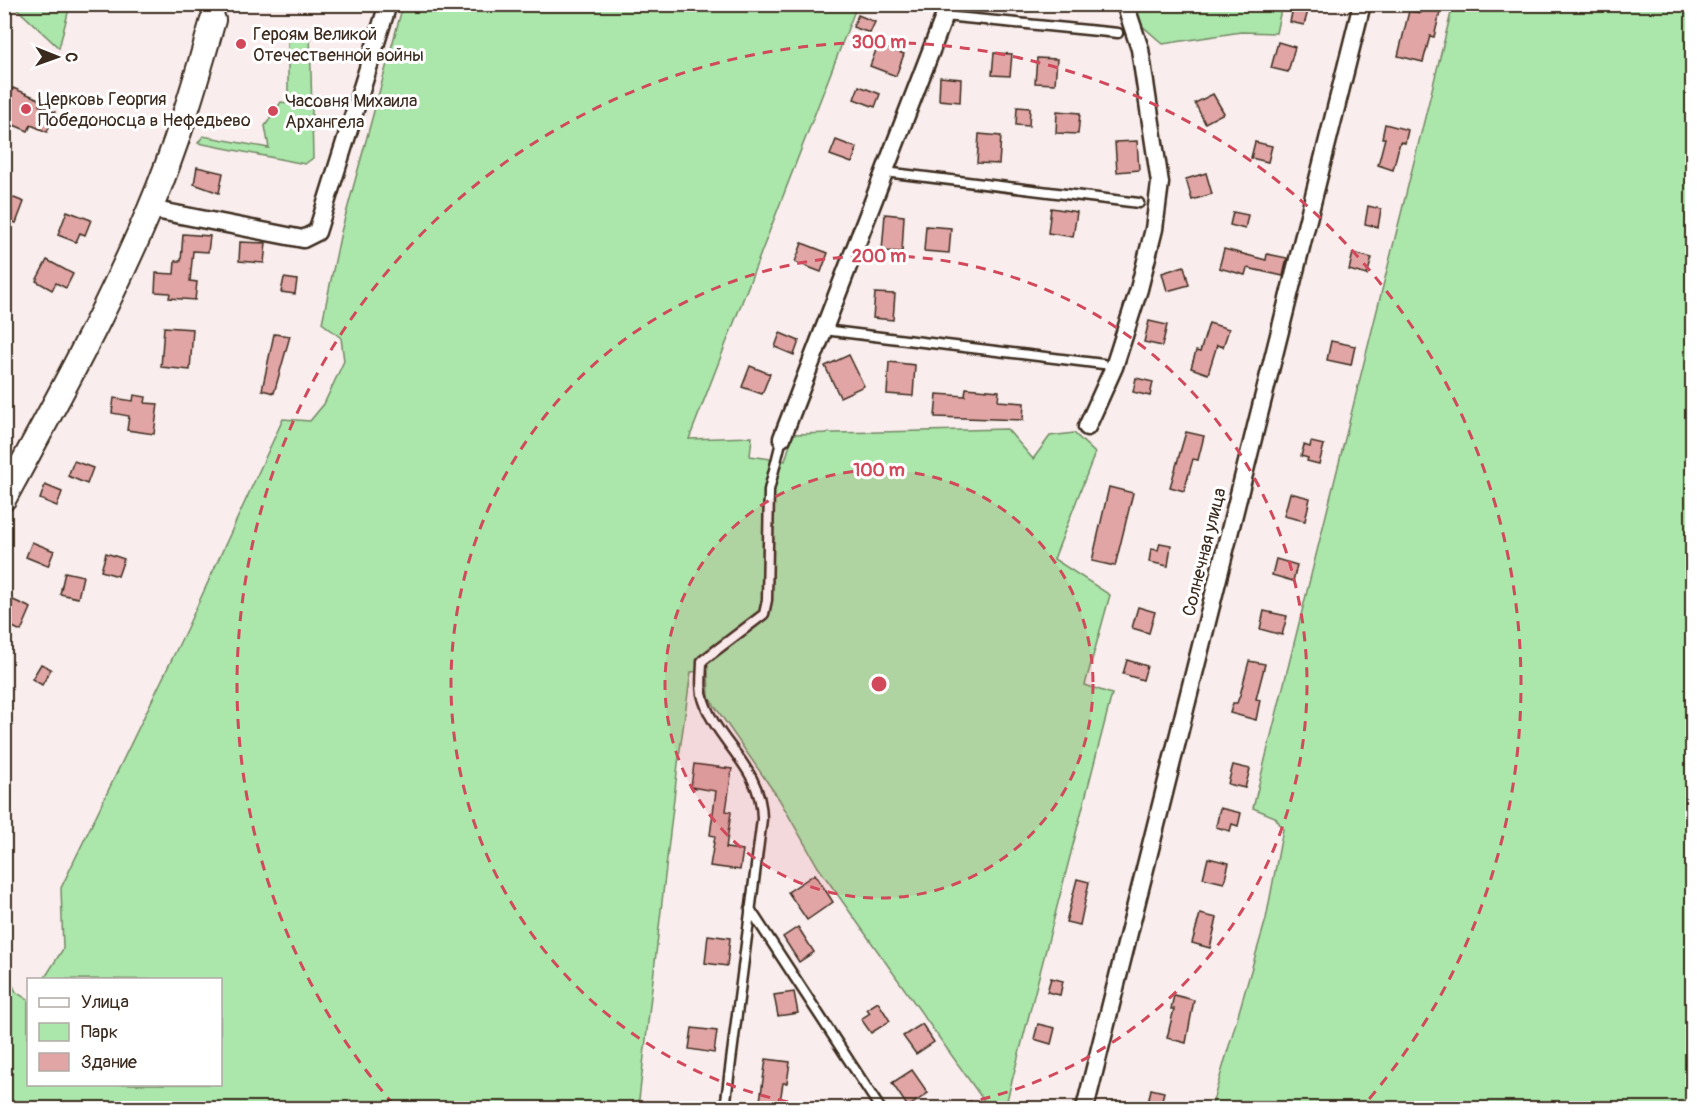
<svg xmlns="http://www.w3.org/2000/svg" width="1697" height="1113" font-family="Pangolin,sans-serif">
<rect width="100%" height="100%" fill="#f9eded"/>
<filter id="ink" filterUnits="userSpaceOnUse"><feTurbulence type="fractalNoise" baseFrequency=".0167" numOctaves="2"/><feDisplacementMap in="SourceGraphic" scale="12" xChannelSelector="R" yChannelSelector="G"/><feConvolveMatrix kernelMatrix="1 2 1 2 8 2 1 2 1" color-interpolation-filters="sRGB"/></filter>
<g filter="url(#ink)">
<g fill="#abe6ab" stroke="#738864" stroke-width="1.5">
<path d="M13,5H70L59,48Z"/>
<path d="M403,5H857L689,439L752,437L750,456L785,461L793,434L1007,429L1033,459L1050,436L1074,433L1095,453L1054,559L1110,595L1085,685L1112,694L1005,1108H989L818,867L779,799L709,698L708,671L691,672L678,764L638,1108H5L4,967L16,992L28,1000V1084H220V980L44,979L63,949L61,888L186,630L283,419L310,421L324,404L344,361L341,338L322,323L341,232Z"/>
<path d="M1135,5H1282L1276,33L1241,32L1163,44L1139,23Z"/>
<path d="M1453,5H1692V1108H1211L1266,919L1283,829L1275,817L1253,808Z"/>
<path d="M288,29L310,31L313,158L305,164L198,143L203,136L269,148L265,126L281,102L288,103Z"/>
</g>
<g fill="#e0a5a4" stroke="#3b2a1e" stroke-width="1.5">
<path d="M1423,4H1442L1434,37L1430,36L1423,62L1398,56L1409,11L1421,13Z"/>
<path d="M1293,8L1308,11L1304,25L1290,22Z"/>
<path d="M858,15L875,22L870,33L853,27Z"/>
<path d="M1278,42L1295,47L1288,72L1271,68Z"/>
<path d="M878,45L904,54L896,76L870,66Z"/>
<path d="M994,53L1012,54L1010,76L992,75Z"/>
<path d="M1037,58L1057,59L1055,84L1035,83Z"/>
<path d="M940,77L961,79L960,102L939,100Z"/>
<path d="M859,86L880,94L875,107L854,99Z"/>
<path d="M13,88L41,100L39,105L55,112L47,132L31,125L28,131L4,121V91L10,94Z"/>
<path d="M1213,94L1224,113L1205,123L1195,103Z"/>
<path d="M1017,107L1030,108L1029,126L1016,125Z"/>
<path d="M1057,111L1080,113L1078,134L1056,133Z"/>
<path d="M1385,124L1408,130L1405,143L1400,142L1393,170L1378,165L1385,138H1382Z"/>
<path d="M979,134L1001,136L999,164L977,163Z"/>
<path d="M836,140L857,148L852,163L830,155Z"/>
<path d="M1137,141L1139,170L1117,172L1115,142Z"/>
<path d="M1255,142L1272,146L1268,162L1251,158Z"/>
<path d="M197,167L223,173L219,193L194,184Z"/>
<path d="M1206,173L1212,194L1192,200L1186,179Z"/>
<path d="M4,194L24,202L16,223L4,219Z"/>
<path d="M1368,206L1381,209L1378,227L1365,224Z"/>
<path d="M1051,208L1077,212L1073,237L1048,233Z"/>
<path d="M67,211L91,220L85,235L80,233L76,242L58,235Z"/>
<path d="M1233,212L1248,215L1245,229L1230,225Z"/>
<path d="M885,214L904,216L902,252L882,251Z"/>
<path d="M926,226L951,228L949,253L924,251Z"/>
<path d="M183,234L210,236L208,252L193,251L190,281L197,282L195,300L169,298L170,293L155,292L156,273L174,274L175,261H181Z"/>
<path d="M240,242L266,243L264,263L239,261Z"/>
<path d="M802,243L828,253L821,272L795,262Z"/>
<path d="M1224,249L1266,260L1267,254L1287,258L1283,276L1247,268L1245,275L1219,268Z"/>
<path d="M1353,253L1372,258L1367,275L1349,270Z"/>
<path d="M47,260L73,274L66,288L56,283L52,290L36,281Z"/>
<path d="M1184,266L1189,285L1167,291L1162,273Z"/>
<path d="M284,278L297,280L295,294L281,292Z"/>
<path d="M875,293L895,294L893,320L873,318Z"/>
<path d="M1149,321L1167,325L1162,346L1144,342Z"/>
<path d="M1209,323L1229,329L1223,347L1217,345L1208,374L1191,368L1196,351L1200,352Z"/>
<path d="M164,327L193,329L190,370L161,367Z"/>
<path d="M780,333L799,341L794,355L775,347Z"/>
<path d="M274,334L290,336L274,393L262,390Z"/>
<path d="M1331,341L1355,346L1351,365L1327,360Z"/>
<path d="M849,355L864,386L840,397L825,366Z"/>
<path d="M889,362L915,365L913,396L887,394Z"/>
<path d="M750,366L770,374L762,394L742,387Z"/>
<path d="M1136,378L1153,382L1150,396L1133,392Z"/>
<path d="M966,388L999,391L998,401L1024,403L1023,420L935,417L937,394L965,396Z"/>
<path d="M134,395L146,397L145,403L158,404L154,434L127,430L129,416L112,413L114,398L133,401Z"/>
<path d="M1186,432L1204,436L1198,460L1193,459L1184,491L1170,487Z"/>
<path d="M1311,442L1324,445L1319,464L1307,461L1308,458L1301,456L1304,445L1310,447Z"/>
<path d="M74,461L93,468L87,484L68,476Z"/>
<path d="M45,485L62,492L57,506L40,499Z"/>
<path d="M1109,487L1133,493L1115,566L1092,561Z"/>
<path d="M1290,493L1310,498L1305,521L1284,516Z"/>
<path d="M32,542L54,551L48,566L26,557Z"/>
<path d="M1160,543L1171,545L1168,566L1149,562L1151,549L1158,550Z"/>
<path d="M106,553L124,559L118,576L101,571Z"/>
<path d="M1276,559L1297,565L1293,581L1272,575Z"/>
<path d="M65,572L83,576L78,598L60,594Z"/>
<path d="M4,596L31,608L21,631L4,623Z"/>
<path d="M1138,607L1155,612L1149,633L1132,628Z"/>
<path d="M1264,611L1287,616L1282,635L1260,629Z"/>
<path d="M1127,660L1147,666L1143,680L1123,674Z"/>
<path d="M1249,661L1265,664L1256,699L1260,700L1256,720L1230,713L1233,703H1237L1240,695Z"/>
<path d="M41,664L51,669L42,685L32,679Z"/>
<path d="M694,764L732,769L726,811L731,812L726,848L743,850L740,870L710,866L715,836L710,835L716,791L691,787Z"/>
<path d="M1233,765L1250,769L1245,788L1228,784Z"/>
<path d="M1220,808L1241,813L1238,826L1232,824L1230,831L1216,827Z"/>
<path d="M1208,858L1229,863L1224,883L1203,878Z"/>
<path d="M815,874L833,902L807,920L788,892Z"/>
<path d="M1077,879L1089,882L1080,925L1066,922Z"/>
<path d="M1200,914L1217,918L1210,948L1192,943Z"/>
<path d="M798,927L814,952L799,962L783,937Z"/>
<path d="M708,935L730,938L727,966L705,963Z"/>
<path d="M1051,978L1063,981L1060,995L1047,992Z"/>
<path d="M794,992L798,1013L778,1016L774,995Z"/>
<path d="M1174,995L1194,1000L1186,1043L1167,1038L1174,1009H1171Z"/>
<path d="M878,1002L890,1021L871,1033L861,1019L870,1013L867,1009Z"/>
<path d="M922,1024L934,1042L916,1054L903,1036Z"/>
<path d="M1038,1024L1055,1028L1051,1044L1034,1039Z"/>
<path d="M692,1028L717,1031L714,1053L689,1049Z"/>
<path d="M766,1059L790,1062L787,1083H783L779,1108H759Z"/>
<path d="M912,1070L928,1093L908,1107L892,1083Z"/>
<path d="M1151,1089L1164,1092L1160,1108H1147Z"/>
</g>
<g fill="none" stroke-linecap="round" stroke-linejoin="round">
<g stroke="#3b2a1e" stroke-width="13">
<g id="lane">
<path d="M945,16L1118,33"/>
<path d="M885,172L1139,203"/>
<path d="M824,330L1103,364"/>
<path d="M750,909L880,1108"/>
<path d="M725,1108L762,819C762,765 713,741 702,694C700,684 702,672 702,661L764,614L767,600L769,490L782,438"/>
</g>
</g>
<g stroke="#3b2a1e" stroke-width="21">
<g id="street">
<path d="M213,20L217,4"/>
<path d="M150,209L303,239L317,232L388,4"/>
<path d="M1087,427L1114,367L1139,289L1154,229L1160,183L1140,49L1125,4"/>
<path d="M782,438L949,4"/>
<path d="M1085,1108L1362,4"/>
</g>
</g>
<g stroke="#3b2a1e" stroke-width="28">
<path id="secondary" d="M4,498C56,403 108,308 150,209C176,148 195,84 213,20"/>
</g>
<use href="#lane" stroke="#fff" stroke-width="8"/>
<use href="#street" stroke="#fff" stroke-width="16"/>
<use href="#secondary" stroke="#fff" stroke-width="24"/>
</g>
</g>
<circle cx="879" cy="684" r="214" fill="#d1495b" fill-opacity=".12"/>
<g fill="none" stroke="#d1495b" stroke-width="3" stroke-dasharray="10 8">
<circle cx="879" cy="684" r="214"/>
<path d="M823 1108A428 428 0 1 1 935 1108"/>
<path d="M394 1105A642 642 0 1 1 1364 1105"/>
</g>
<g fill="#d1495b" stroke="#fff" stroke-width="2">
<circle cx="241" cy="44" r="6"/>
<circle cx="26" cy="109" r="6"/>
<circle cx="273" cy="111" r="6"/>
</g>
<g text-anchor="middle" stroke-width="6" stroke-linejoin="round" paint-order="stroke">
<g font-size="18" fill="#3b2a1e" stroke="#fff" text-anchor="start">
<text x="253" y="40">Героям Великой<tspan x="253" dy="21">Отечественной войны</tspan></text>
<text x="38" y="105">Церковь Георгия<tspan x="38" dy="21">Победоносца в Нефедьево</tspan></text>
<text x="285" y="107">Часовня Михаила<tspan x="285" dy="21">Архангела</tspan></text>
</g>
<g font-size="18" fill="#3b2a1e" stroke="#fff">
<text transform="translate(1204 552) rotate(-76)" y="6">Солнечная улица</text>
</g>
</g>
<circle cx="879" cy="684" r="9" fill="#d1495b" stroke="#fff" stroke-width="3"/>
<g font-size="18" text-anchor="middle" font-weight="bold" fill="#d1495b" stroke="#fff" stroke-width="6" stroke-linejoin="round" paint-order="stroke">
<text x="879" y="48">300 m</text>
<text x="879" y="262">200 m</text>
<text x="879" y="476">100 m</text>
</g>
<rect width="1697" height="1113" fill="none" stroke="#fff" stroke-width="24"/>
<rect x="12" y="12" width="1673" height="1089" fill="none" stroke="#3b2a1e" stroke-width="2" filter="url(#ink)"/>
<rect x="27" y="978" width="195" height="108" fill="#ffffff" stroke="#b1aaa5" stroke-width="1.5"/>
<rect x="39" y="998" width="30" height="9" fill="#ffffff" stroke="#b1aaa5" stroke-width="1.5"/>
<text x="81" y="1008" font-size="18" fill="#3b2a1e">Улица</text>
<rect x="39" y="1023" width="30" height="18" fill="#abe6ab" stroke="#b1aaa5" stroke-width="1.5"/>
<text x="81" y="1038" font-size="18" fill="#3b2a1e">Парк</text>
<rect x="39" y="1053" width="30" height="18" fill="#e0a5a4" stroke="#b1aaa5" stroke-width="1.5"/>
<text x="81" y="1068" font-size="18" fill="#3b2a1e">Здание</text>
<g transform="translate(57 57) rotate(91)" stroke="#ffffff" stroke-width="4.5" paint-order="stroke">
<path d="M0-4.5L10 22L0 15L-10 22Z" fill="#3b2a1e"/>
<text y="-9" font-size="16" font-weight="bold" text-anchor="middle" fill="#3b2a1e">С</text>
</g>
</svg>
